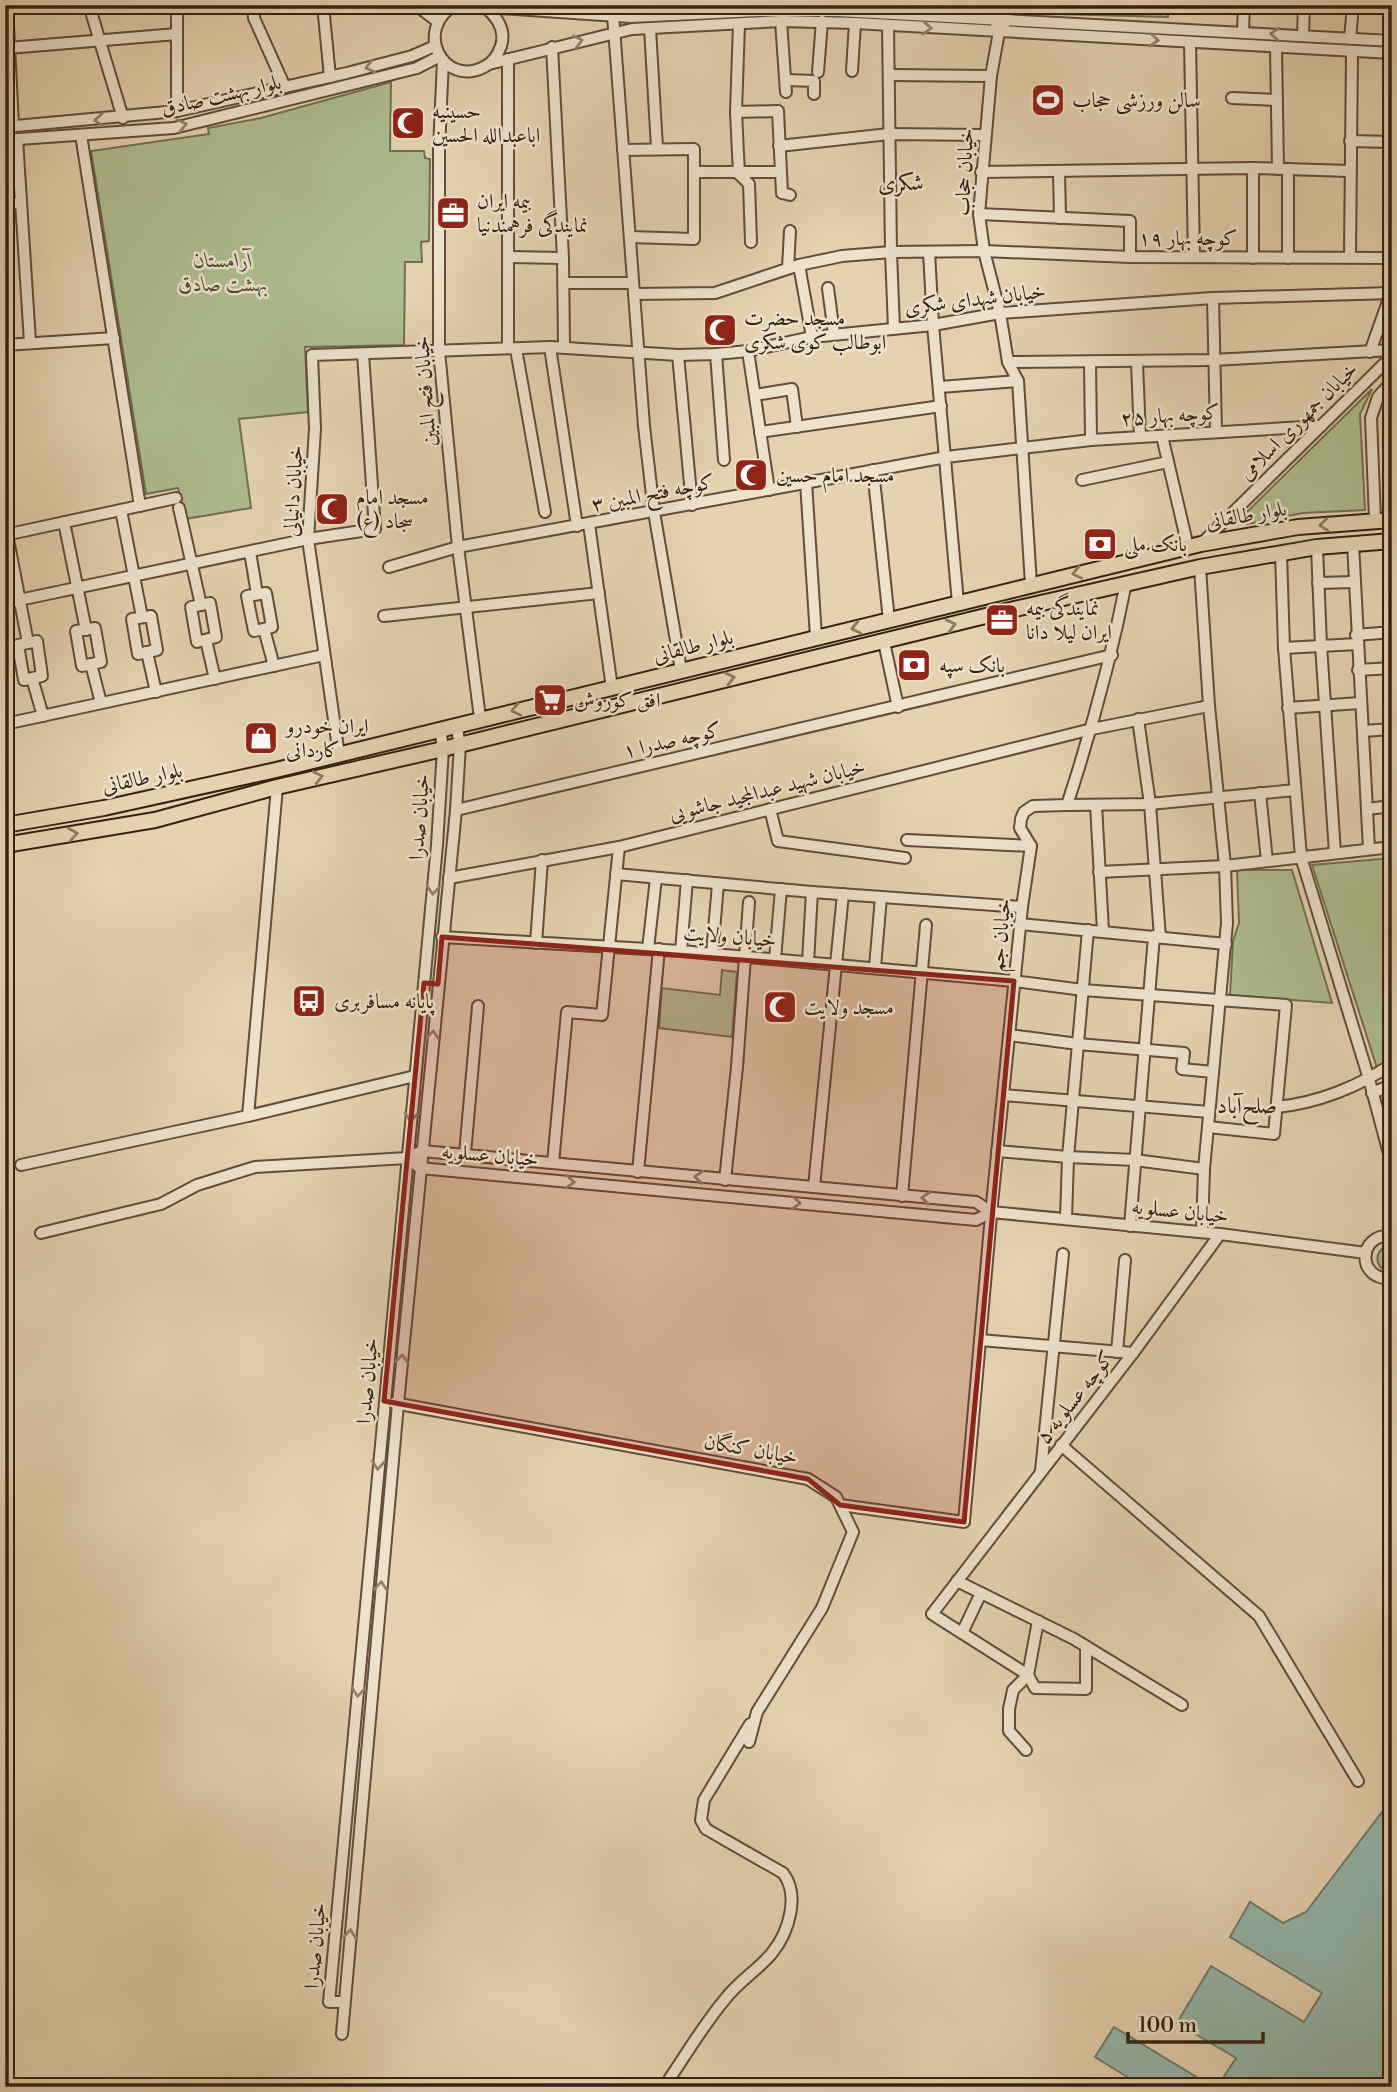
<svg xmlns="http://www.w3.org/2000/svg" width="1397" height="2092" font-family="'Libre Bodoni',Amiri,serif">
<rect width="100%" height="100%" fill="#e4d2b0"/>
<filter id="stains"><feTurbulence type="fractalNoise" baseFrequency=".00286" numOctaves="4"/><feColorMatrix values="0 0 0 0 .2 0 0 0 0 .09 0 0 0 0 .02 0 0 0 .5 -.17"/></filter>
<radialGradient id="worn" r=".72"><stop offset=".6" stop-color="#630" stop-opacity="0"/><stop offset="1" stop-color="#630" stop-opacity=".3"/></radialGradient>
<g fill="#aebd90" stroke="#726f52" stroke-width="2">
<path d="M1018,5H1169L1168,17L1018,13Z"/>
<path d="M391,82L390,151H424L425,158L430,159L429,241L421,242L422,262H405L404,345L305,347L308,412L239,419L251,508L185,519L178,488L146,494L91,151L209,134L208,128L261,118Z"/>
<path d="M1372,389L1360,414L1365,510L1303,513L1247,524L1246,513Z"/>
<path d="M1392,858V1059L1377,1068L1312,865Z"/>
<path d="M1237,870H1292L1332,1003L1230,995L1233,941L1239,923Z"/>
<path d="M722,970L737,972L732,1037L659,1028L662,988L720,995Z"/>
<path d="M1383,1248H1392V1270L1381,1268C1376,1261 1376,1254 1383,1248Z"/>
</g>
<g fill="#95b7ad" stroke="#6f7b6f" stroke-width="2">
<path d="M1392,1799V2087H1217L1236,2058L1177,2023L1211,1966L1304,2022L1322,1993L1230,1937L1250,1902L1283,1923L1306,1912Z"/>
<path d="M1114,2027L1213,2087H1135L1137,2083L1095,2057Z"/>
</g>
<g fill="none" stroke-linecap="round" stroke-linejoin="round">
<g stroke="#614d3a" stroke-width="14">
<g id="minor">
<path d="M7,5L13,126"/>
<path d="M89,5L123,118"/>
<path d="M253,5L254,18L285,87"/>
<path d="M323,5L330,77"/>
<path d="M416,5L438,22"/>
<path d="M455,5C413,29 443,88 484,67C492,63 498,55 501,46C506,30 498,18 486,8"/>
<path d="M996,5L995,20L997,26"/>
<path d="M1008,5L1007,20L999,32L991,76L979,214L984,251L1000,313L1008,362L1018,381L1031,584"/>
<path d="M486,7L631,17L758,11H837L1392,41"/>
<path d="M613,15L644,426L654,512L681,670"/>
<path d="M781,21L786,92"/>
<path d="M739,24L736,112L739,174"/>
<path d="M888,25L891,252L894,328"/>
<path d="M650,28L657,148"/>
<path d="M1243,32L1244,5"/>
<path d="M1303,36L1304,5"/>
<path d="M1350,39L1353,5"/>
<path d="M1190,42L1194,257"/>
<path d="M552,47L563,258L564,347"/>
<path d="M1276,47L1278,169"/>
<path d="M8,48L177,34"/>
<path d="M508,59V348"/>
<path d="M443,60L439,149V351L458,547L480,718"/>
<path d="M489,64L632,29L781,21L855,23L1392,53"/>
<path d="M852,71L855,23"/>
<path d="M818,72L822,21"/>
<path d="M890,75L991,76"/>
<path d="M787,80L814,81V94"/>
<path d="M1232,98L1277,100"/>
<path d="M177,111V5"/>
<path d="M736,112L778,111L782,193L790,195"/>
<path d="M5,127L177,111L347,73L412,56L435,46"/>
<path d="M81,135L140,506"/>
<path d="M17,139L30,342"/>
<path d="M5,140L174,128L417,68L440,56"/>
<path d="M1350,141L1392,142"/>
<path d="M1391,142L1392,126"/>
<path d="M779,146L889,134L984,135"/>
<path d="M623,150L694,149V239L630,237"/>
<path d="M1253,168V258"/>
<path d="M1288,169V258"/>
<path d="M1059,171L1060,218"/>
<path d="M695,172H781"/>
<path d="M981,172L1253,168L1350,171"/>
<path d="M739,174L749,184L751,242"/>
<path d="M5,204L20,203"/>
<path d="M979,214L1130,221V257"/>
<path d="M929,252L933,325L958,603"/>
<path d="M509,257L563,258"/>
<path d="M1350,257L1352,51"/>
<path d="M799,265L812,337"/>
<path d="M788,268L790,231"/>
<path d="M564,283H633"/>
<path d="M828,288L834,334"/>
<path d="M634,294L715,293L799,265L842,256L891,252L984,251L1130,257L1392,258"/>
<path d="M1213,298L1216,431"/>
<path d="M5,345L114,338"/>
<path d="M550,347L577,526"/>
<path d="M516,349L545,512"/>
<path d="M748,351L769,490"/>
<path d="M1370,352L1391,293"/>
<path d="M716,354L724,460"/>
<path d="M678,355L692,505"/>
<path d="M1008,362L1213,360L1392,350"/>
<path d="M1090,362L1091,440"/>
<path d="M1137,362L1140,437"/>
<path d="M940,387L1018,381"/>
<path d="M755,395L792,389L797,427"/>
<path d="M760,432L941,406"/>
<path d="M1162,436L1188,547"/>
<path d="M873,470L889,620"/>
<path d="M1082,480L1168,462"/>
<path d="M806,482L816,637"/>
<path d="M179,508L201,605"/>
<path d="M121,510L142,617"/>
<path d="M1375,520L1371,418L1378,397L1392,381"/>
<path d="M64,522L86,630"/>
<path d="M589,524L612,688"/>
<path d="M7,534L28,643"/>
<path d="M5,535L176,498"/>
<path d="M1389,541L1392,648"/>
<path d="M1353,543L1369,849"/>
<path d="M1201,544L1392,356"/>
<path d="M1317,547L1321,645L1335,853"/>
<path d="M250,552L257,594"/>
<path d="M1281,553L1284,648L1301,857L1369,1079L1392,1165"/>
<path d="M389,567L458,547L946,457L1091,440L1321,426"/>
<path d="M1200,567L1209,706L1225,866L1227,923L1204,1169L1202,1232"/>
<path d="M1318,583L1354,582"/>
<path d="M266,593L272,627L254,631L247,596Z"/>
<path d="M5,603L308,539L375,529L363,354"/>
<path d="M210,603L216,637L197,642L191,607Z"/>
<path d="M151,616L157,650L138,654L132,619Z"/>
<path d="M384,616L599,593"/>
<path d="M95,628L101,662L82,666L76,631Z"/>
<path d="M264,629L274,666"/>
<path d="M1356,635L1392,632"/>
<path d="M206,640L215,679"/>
<path d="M37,641L42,676L24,680L18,645Z"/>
<path d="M884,642L898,707"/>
<path d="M1284,648L1357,644"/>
<path d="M147,652L156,692"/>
<path d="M91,664L101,703"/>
<path d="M1358,670L1392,668"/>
<path d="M32,678L43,716"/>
<path d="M1288,708L1360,703"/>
<path d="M1138,719L1150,804L1160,937"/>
<path d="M5,724L324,655"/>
<path d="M1363,731L1392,729"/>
<path d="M339,755L308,539L315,429L312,355L550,347L678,355L716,354L748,351L812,337L933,325L1000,313L1213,298L1392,293"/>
<path d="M277,787L248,1116L415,1076"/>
<path d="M1260,793L1267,861"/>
<path d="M1067,805L1150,804L1295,790"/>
<path d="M1096,805L1103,931"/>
<path d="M770,809L778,841L905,858"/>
<path d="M1367,809L1392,806"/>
<path d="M456,810L1112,655"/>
<path d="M907,840L1031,846"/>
<path d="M1099,872L1225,866L1392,847"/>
<path d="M616,874L812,892L1022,907"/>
<path d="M449,878L619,847L1092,729L1209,706"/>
<path d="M1020,924L1226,944"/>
<path d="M442,937L681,951L1014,981L1083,990L1286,1005L1274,1134L1208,1127"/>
<path d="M536,943L542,860"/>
<path d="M648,949L656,878"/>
<path d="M681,951L687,880"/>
<path d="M712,954L718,884"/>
<path d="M775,959L781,889"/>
<path d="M808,962L812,892"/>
<path d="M875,967L881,897"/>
<path d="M1009,1035L1078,1044L1184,1053L1182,1069L1213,1072"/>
<path d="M1372,1093L1392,1085"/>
<path d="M1003,1095L1209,1112"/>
<path d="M1277,1107C1317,1103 1358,1087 1392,1064"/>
<path d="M997,1151L1068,1157L1135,1160L1204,1169"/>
<path d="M465,1154L478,1006"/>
<path d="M553,1163L567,1012L602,1015L619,847"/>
<path d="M415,1164L420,1168L976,1220L991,1212"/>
<path d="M21,1165L248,1116"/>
<path d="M638,1172L659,949"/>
<path d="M725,1180L737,1067L749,902"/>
<path d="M814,1187L843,894"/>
<path d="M902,1196L926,925"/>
<path d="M1066,1219L1068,1157L1088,930"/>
<path d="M1130,1226L1154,936"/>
<path d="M41,1233L161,1204L197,1185L255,1167L407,1158L422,1151L976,1202L991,1212L1220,1234L1366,1253"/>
<path d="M1392,1236C1356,1233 1357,1282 1392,1278"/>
<path d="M980,1340L1133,1353"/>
<path d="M1117,1352L1125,1260"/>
<path d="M394,1403L808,1479L836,1497L853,1532L822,1608L757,1712L749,1742"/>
<path d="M1061,1445L1259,1616L1358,1781"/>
<path d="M1041,1471L1063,1254"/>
<path d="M840,1505L964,1522L992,1204L1022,907L1031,846L1020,828L1021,819L1024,812L1033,806L1067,805C1091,732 1111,659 1126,583"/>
<path d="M957,1581L1074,1639L1182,1705"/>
<path d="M962,1633L981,1593"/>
<path d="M1086,1647V1689L1035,1688L1028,1675L932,1614L1133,1353L1220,1234"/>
<path d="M1026,1750L1009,1731V1709L1013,1690L1028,1675L1038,1621"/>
<path d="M344,2002H329L437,845L443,749L440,728"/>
<path d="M342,2034L398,1404L456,810L460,745L456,724"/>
<path d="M664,2087C684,2058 703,2025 726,1998C739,1981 759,1969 772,1953C789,1932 800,1895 783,1873L706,1829L701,1820L704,1800L750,1724"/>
</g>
</g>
<g stroke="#352113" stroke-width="18">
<g id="major">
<path d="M5,825L104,808L276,770L1201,544L1298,527L1392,520"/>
<path d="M5,845L155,820L277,787L443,749L1006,611L1200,567L1317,547L1392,541"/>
</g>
</g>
<use href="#minor" stroke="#ede2cc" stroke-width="10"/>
<use href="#major" stroke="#e4d2b0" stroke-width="14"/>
</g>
<defs><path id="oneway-chevron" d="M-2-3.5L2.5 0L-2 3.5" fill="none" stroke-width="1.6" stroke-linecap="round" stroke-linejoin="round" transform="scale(1.75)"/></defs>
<g stroke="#918270">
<use href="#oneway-chevron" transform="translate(927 28) rotate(4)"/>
<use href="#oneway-chevron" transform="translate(1275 34) rotate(-176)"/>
<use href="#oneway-chevron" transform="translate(1154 40) rotate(3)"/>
<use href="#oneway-chevron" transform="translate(578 41) rotate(-14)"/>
<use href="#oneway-chevron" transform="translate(370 67) rotate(166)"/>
<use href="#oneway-chevron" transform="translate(99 120) rotate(176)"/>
<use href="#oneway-chevron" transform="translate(182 125) rotate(-12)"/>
<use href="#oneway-chevron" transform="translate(433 890) rotate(95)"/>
<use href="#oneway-chevron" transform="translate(433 1035) rotate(-84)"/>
<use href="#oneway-chevron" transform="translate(411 1117) rotate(95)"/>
<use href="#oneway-chevron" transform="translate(699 1177) rotate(-175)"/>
<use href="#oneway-chevron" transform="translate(570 1182) rotate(5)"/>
<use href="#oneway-chevron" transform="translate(926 1198) rotate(-175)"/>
<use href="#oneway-chevron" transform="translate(796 1203) rotate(5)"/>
<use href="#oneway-chevron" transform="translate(402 1359) rotate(-84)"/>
<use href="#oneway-chevron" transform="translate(378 1465) rotate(95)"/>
<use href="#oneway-chevron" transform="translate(381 1586) rotate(-85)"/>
<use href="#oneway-chevron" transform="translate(358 1692) rotate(95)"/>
<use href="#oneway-chevron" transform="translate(350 1934) rotate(-85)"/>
</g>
<g stroke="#8c7a62">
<use href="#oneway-chevron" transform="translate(1324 525) rotate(175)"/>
<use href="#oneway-chevron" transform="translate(1077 573) rotate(167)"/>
<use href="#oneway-chevron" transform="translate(951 625) rotate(-14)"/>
<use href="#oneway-chevron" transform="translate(856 628) rotate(167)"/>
<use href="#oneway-chevron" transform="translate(730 678) rotate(-14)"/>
<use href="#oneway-chevron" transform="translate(516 710) rotate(167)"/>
<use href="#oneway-chevron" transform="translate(318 777) rotate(-13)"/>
<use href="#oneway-chevron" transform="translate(73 834) rotate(-9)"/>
</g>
<path fill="#8f2418" fill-opacity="0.2" stroke="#8f2418" stroke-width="5" stroke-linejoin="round" d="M442,937L1014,981L964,1522L840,1505L808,1479L384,1401L424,983L438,984Z"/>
<defs>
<g id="stadium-square" transform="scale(1.75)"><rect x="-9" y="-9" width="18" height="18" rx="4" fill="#8f2418" stroke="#ede2cc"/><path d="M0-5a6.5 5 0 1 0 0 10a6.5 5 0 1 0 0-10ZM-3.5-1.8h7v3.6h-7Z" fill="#fff"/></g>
<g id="mosque-square" transform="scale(1.75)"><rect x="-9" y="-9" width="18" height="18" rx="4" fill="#8f2418" stroke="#ede2cc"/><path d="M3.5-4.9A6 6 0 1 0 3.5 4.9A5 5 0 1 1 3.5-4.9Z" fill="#fff"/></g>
<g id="office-square" transform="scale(1.75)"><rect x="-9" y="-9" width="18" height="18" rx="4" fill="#8f2418" stroke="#ede2cc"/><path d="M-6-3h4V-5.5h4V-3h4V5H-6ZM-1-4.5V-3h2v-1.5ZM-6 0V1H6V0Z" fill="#fff"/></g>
<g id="bank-square" transform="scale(1.75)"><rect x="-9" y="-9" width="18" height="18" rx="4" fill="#8f2418" stroke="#ede2cc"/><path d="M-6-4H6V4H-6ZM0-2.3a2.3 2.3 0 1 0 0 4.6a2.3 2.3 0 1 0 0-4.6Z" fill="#fff"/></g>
<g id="supermarket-square" transform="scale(1.75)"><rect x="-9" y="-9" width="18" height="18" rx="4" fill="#8f2418" stroke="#ede2cc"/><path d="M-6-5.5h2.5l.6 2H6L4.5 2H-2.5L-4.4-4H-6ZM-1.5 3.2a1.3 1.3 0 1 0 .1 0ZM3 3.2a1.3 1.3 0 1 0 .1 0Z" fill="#fff"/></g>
<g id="shop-square" transform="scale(1.75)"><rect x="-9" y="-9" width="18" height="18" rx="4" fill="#8f2418" stroke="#ede2cc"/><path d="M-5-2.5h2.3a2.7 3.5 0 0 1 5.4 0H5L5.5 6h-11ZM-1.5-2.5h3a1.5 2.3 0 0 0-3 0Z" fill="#fff"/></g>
<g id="bus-square" transform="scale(1.75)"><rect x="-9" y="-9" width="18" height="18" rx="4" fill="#8f2418" stroke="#ede2cc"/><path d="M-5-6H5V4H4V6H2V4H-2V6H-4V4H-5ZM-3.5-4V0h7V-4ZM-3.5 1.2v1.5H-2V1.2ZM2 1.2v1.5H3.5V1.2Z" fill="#fff"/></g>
</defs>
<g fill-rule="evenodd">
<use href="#stadium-square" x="1048" y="100"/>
<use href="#mosque-square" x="408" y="123"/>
<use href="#office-square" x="453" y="213"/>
<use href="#mosque-square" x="720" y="330"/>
<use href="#mosque-square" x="751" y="475"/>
<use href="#mosque-square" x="332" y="509"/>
<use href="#bank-square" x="1100" y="544"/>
<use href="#office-square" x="1002" y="620"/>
<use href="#bank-square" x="914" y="665"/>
<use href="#supermarket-square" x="550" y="700"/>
<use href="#shop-square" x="261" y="738"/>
<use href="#bus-square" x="309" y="1001"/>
<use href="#mosque-square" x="780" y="1007"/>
</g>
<g text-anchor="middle" stroke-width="5" stroke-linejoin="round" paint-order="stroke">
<g font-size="21" fill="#352113" stroke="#ede2cc">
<text transform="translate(221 95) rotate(-13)" y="7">بلوار بهشت صادق</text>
<text transform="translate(964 172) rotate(-87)" y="7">خیابان حجاب</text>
<text x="1188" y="245">کوچه بهار ۱۹</text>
<text transform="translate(975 299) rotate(-7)" y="7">خیابان شهدای شکری</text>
<text transform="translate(425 391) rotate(-94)" y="7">خیابان فتح المبین</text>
<text transform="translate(1170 415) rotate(-4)" y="7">کوچه بهار ۲۵</text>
<text transform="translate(1298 421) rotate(-45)" y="7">خیابان جمهوری اسلامی</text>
<text transform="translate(293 491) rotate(-87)" y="7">خیابان دانیالی</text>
<text transform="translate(653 493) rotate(-11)" y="7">کوچه فتح المبین ۳</text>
<text transform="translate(1246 515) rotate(-10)" y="7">بلوار طالقانی</text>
<text transform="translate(693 646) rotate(-14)" y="7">بلوار طالقانی</text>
<text transform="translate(672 740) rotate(-13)" y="7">کوچه صدرا ۱</text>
<text transform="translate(142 778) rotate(-12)" y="7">بلوار طالقانی</text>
<text transform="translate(767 790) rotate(-14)" y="7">خیابان شهید عبدالمجید جاشویی</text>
<text transform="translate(419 817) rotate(-86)" y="7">خیابان صدرا</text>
<text transform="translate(1000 935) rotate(-84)" y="7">خیابان جم</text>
<text transform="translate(730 936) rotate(5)" y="7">خیابان ولایت</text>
<text transform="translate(490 1155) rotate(5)" y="7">خیابان عسلویه</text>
<text transform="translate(1180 1211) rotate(6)" y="7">خیابان عسلویه</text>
<text transform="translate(367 1381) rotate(-85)" y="7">خیابان صدرا</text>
<text transform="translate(1075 1397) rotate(-52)" y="7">کوچه عسلویه ۵</text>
<text transform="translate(751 1449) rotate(10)" y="7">خیابان کنگان</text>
<text transform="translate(315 1946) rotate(-85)" y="7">خیابان صدرا</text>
</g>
<g font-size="21" fill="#352113" stroke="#ede2cc" text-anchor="start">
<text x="1072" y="107">سالن ورزشی حجاب</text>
<text x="432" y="118">حسینیه<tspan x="432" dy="24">اباعبدالله الحسین</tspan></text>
<text x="477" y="208">بیمه ایران<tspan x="477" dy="24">نمایندگی فرهمندنیا</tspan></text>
<text x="744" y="325">مسجد حضرت<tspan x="744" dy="24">ابوطالب کوی شکری</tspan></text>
<text x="776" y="482">مسجد امام حسین</text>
<text x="356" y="504">مسجد امام<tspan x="356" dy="24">سجاد (ع)</tspan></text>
<text x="1124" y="551">بانک ملی</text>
<text x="1026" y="615">نمایندگی بیمه<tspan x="1026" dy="24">ایران لیلا دانا</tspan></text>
<text x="939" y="672">بانک سپه</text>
<text x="574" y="707">افق کوروش</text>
<text x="286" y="733">ایران خودرو<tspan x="286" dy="24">کاردانی</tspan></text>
<text x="334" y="1008">پایانه مسافربری</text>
<text x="804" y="1014">مسجد ولایت</text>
</g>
<g font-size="21" font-style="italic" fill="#534832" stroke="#ede2cc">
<text x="223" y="267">آرامستان<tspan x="223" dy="24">بهشت صادق</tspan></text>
</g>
<g font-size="23" fill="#352113" stroke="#ede2cc">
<text x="901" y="190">شکری</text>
<text x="1247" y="1113">صلح‌آباد</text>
</g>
</g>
<rect width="1397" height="2092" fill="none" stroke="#e4d2b0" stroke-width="28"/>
<rect x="7" y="7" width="1383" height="2078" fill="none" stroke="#352113" stroke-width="3.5"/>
<rect x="14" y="14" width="1369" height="2064" fill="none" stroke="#352113" stroke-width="2"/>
<path d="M1128 2032v10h135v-10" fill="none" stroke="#352113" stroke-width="3.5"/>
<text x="1138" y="2032" font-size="21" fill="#352113" stroke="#ede2cc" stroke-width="5" paint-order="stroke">100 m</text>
<rect width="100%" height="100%" filter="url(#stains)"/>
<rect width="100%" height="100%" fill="url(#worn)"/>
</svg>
